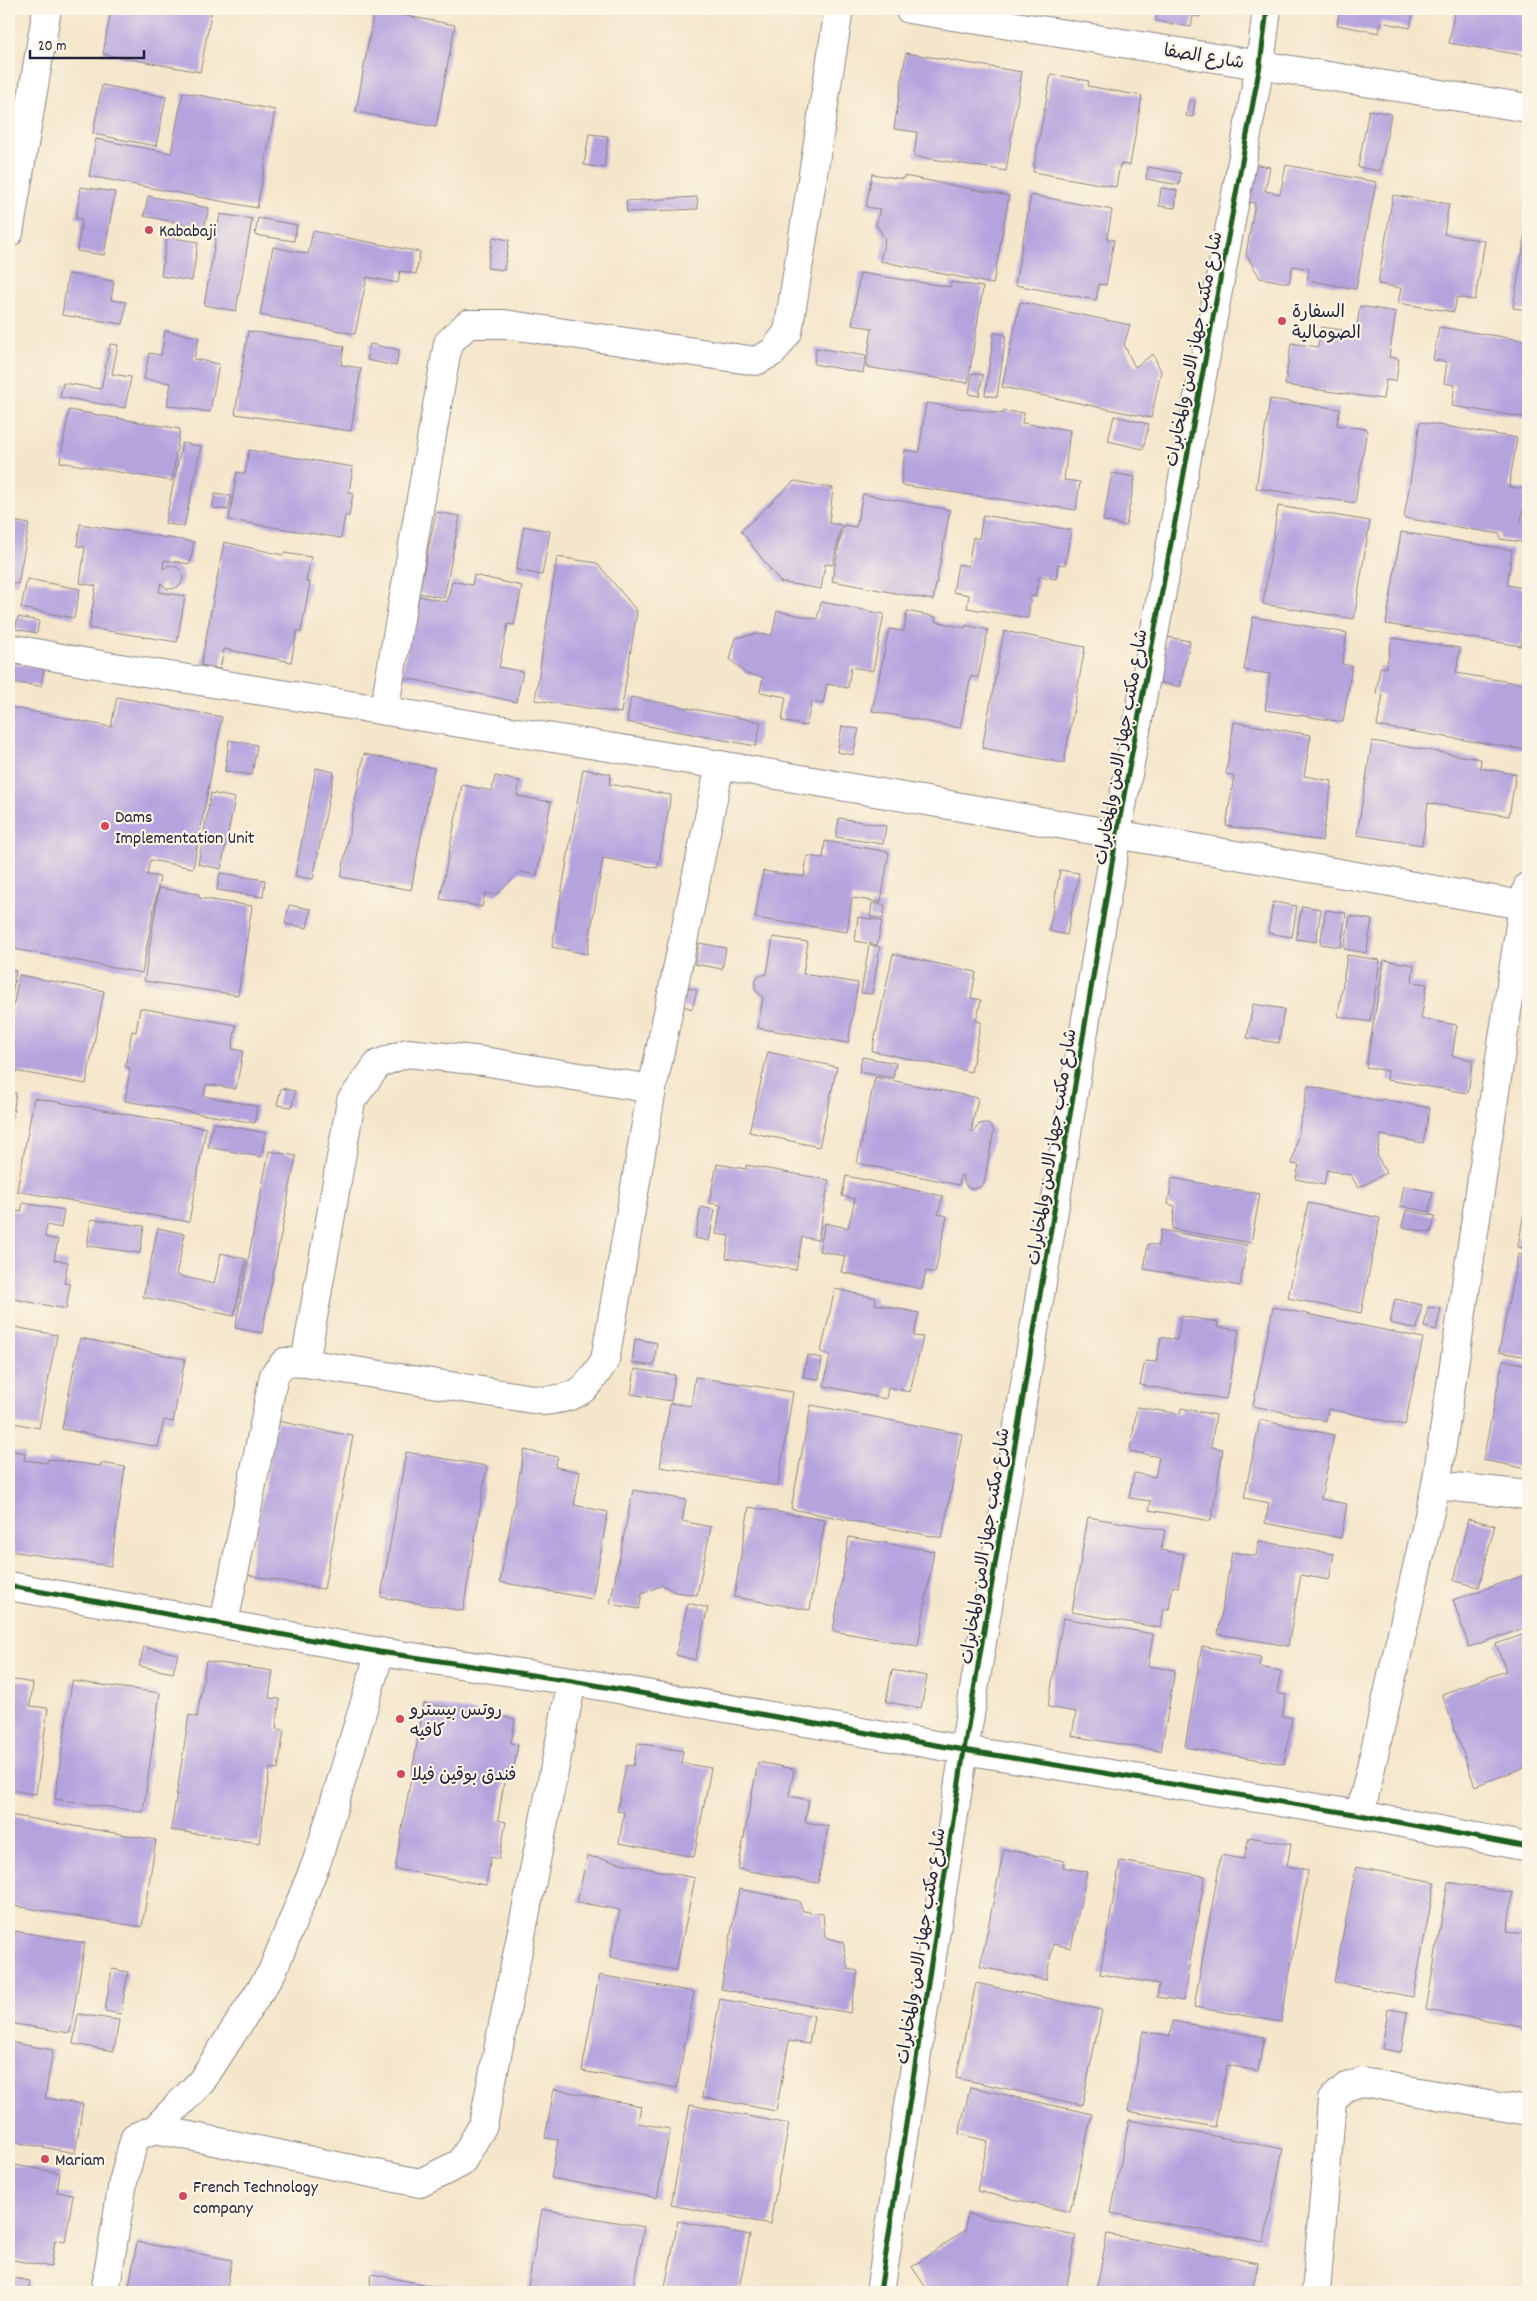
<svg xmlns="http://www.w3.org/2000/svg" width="1537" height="2301" font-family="Dekko,'Playpen Sans Arabic',sans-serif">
<rect width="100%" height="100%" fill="#fcf5e5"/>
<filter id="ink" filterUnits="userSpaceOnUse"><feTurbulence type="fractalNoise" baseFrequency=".02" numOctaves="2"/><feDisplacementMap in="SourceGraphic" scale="10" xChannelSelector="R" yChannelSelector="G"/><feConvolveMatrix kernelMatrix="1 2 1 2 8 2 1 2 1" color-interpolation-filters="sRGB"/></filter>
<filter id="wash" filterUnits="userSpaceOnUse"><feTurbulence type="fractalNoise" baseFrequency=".0096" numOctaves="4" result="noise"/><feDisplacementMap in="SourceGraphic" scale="20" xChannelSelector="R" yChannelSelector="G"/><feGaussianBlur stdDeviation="1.12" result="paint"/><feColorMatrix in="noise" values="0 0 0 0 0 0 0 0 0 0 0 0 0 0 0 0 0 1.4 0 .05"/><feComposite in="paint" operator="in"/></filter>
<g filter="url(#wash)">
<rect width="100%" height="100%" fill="#f4e6cb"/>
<g id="blocks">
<g fill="#b5a3de">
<path d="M111,9H212L200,72L103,54Z"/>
<path d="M1146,9H1201L1200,17L1193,16L1191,27L1156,21L1157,12Z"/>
<path d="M1340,9H1414L1410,28L1381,22L1379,33L1337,25Z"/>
<path d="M1455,9H1528V56L1449,43Z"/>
<path d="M374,10L455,25L436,127L356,112Z"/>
<path d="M906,53L1022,72L1006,171L914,156L917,132L894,129Z"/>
<path d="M1051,74L1089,81L1088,86L1142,96L1130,165L1120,164L1116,187L1033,172Z"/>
<path d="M102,85L166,97L156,146L93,134Z"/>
<path d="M183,92L275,110L257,208L89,176L96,139L171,153Z"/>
<path d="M1189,100L1195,101L1193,117L1186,116Z"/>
<path d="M1369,110L1391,114L1380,171L1358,167Z"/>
<path d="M589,134L608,136L604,168L584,165Z"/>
<path d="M1251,164L1270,167L1265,191L1280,194L1286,165L1376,182L1356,289L1307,280L1309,269L1293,266L1289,283L1260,278L1246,254L1255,203L1244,201Z"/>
<path d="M1148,167L1181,173L1179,185L1146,179Z"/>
<path d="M872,174L903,179L904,176L1009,196L993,284L880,261L885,239L876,224L880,209L866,207Z"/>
<path d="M81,187L115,192L104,255L77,251L82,219L76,218Z"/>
<path d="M1161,188L1177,190L1175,208L1159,206Z"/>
<path d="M1031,195L1112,210L1107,239L1114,240L1106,285L1099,284L1096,300L1015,285Z"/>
<path d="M1393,195L1449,204L1444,234L1485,241L1475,300L1457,297L1454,312L1398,303L1401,288L1378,284Z"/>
<path d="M148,196L209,208L204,228L144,216Z"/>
<path d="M697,197L698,209L627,212L626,201Z"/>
<path d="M220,214L252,219L236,311L204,305Z"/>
<path d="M258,218L297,225L294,241L255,235Z"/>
<path d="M1527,225H1528V310L1513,308Z"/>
<path d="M313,231L420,252L416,274L400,271L398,283L367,277L355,334L260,315L273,247L308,254Z"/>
<path d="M167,237L198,242L192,281L161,276Z"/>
<path d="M493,237L509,240L504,270L487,268Z"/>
<path d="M860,273L950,287L951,282L983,287L968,383L866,367L872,328L852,325Z"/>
<path d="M68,274L114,281L111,300L126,302L123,324L62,315Z"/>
<path d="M1020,302L1130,325L1124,345L1135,367L1153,354L1161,371L1151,418L1002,387Z"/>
<path d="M1360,306L1396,312L1389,357L1399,359L1396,381L1386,380L1383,399L1285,385L1291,343L1318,347L1321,327L1356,332Z"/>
<path d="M1439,327L1528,341V418L1452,406L1455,385L1444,383L1447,362L1433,360Z"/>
<path d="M165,331L199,337L194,359L219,364L210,412L167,405L171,383L144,379L149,353L161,355Z"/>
<path d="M248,331L344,346L341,365L361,368L351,431L235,414Z"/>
<path d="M994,333L1006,335L997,397L985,395Z"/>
<path d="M110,344L118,345L112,374L131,377L125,408L60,397L63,383L101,389Z"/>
<path d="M370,344L399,350L396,366L367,360Z"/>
<path d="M816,348L866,356L863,373L814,364Z"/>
<path d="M972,373L983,375L979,396L969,394Z"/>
<path d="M1270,399L1340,409L1337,425L1367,429L1355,503L1256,488Z"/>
<path d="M926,403L1003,414V411L1024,413L1022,423L1070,430L1064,480L1080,482L1076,510L901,485L905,450L919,452Z"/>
<path d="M69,410L180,429L172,481L60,462Z"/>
<path d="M1114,416L1149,424L1143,449L1108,441Z"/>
<path d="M1420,422L1517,438L1509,487L1526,489L1521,523L1528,524V543L1500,539V534L1404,518Z"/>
<path d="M182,443L201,446L184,527L165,523Z"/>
<path d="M249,450L353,467L349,493H353L349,516H345L341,538L229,520L237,472L245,474Z"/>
<path d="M1112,473L1135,477L1126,526L1103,521Z"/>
<path d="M794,481L833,488L829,523L841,525L833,565L825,564L821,589L780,582L741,531Z"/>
<path d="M215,494L231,496L228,510L212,508Z"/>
<path d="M863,494L950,510L933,600L832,581L843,525L856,527Z"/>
<path d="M1278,506L1370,521L1354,619L1263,604Z"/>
<path d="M436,512L460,516L444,598L419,593Z"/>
<path d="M983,515L1071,530L1065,565L1058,564L1056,579L1039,576L1035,597L1031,596L1028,618L967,608L969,595L953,592L958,564L968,566L973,537L979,539Z"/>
<path d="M9,520L29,524L18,584L9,583Z"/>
<path d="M80,524L194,542L190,564L164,560L163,569L169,565L177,567L182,572L183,579L180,586L173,589L166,588L161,583L159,592L185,596L177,642L89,628L96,586L80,583L85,547L77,546Z"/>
<path d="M524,526L550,531L542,575L516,570Z"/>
<path d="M1401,532L1512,550L1507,585L1528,589V603L1521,646L1386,624Z"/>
<path d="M224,542L283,555L284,553L311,557L306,582H310L301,632L297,631L291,662L224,649L220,669L201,665Z"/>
<path d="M557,557L597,563L637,611L621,713L535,700Z"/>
<path d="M474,575L522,586L514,625L508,624L499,667L523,672L516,702L401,677L419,596L447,602L452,581L472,585Z"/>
<path d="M27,579L80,589L74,618L21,608Z"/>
<path d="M821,602L884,614L873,671L851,667L848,688L827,684L823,704L812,702L806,726L782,721L786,697L760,692L763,677L746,674L730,659L736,638L755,634L772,635L777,611L817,619Z"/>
<path d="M907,611L936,617L935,621L965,628L966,625L988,630L978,678L971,676L960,728L872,711L889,629L904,631Z"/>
<path d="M18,617L39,621L37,633L15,629Z"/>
<path d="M1253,617L1347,633L1342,664L1352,666L1343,722L1265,710L1270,674L1244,670Z"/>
<path d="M1004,631L1085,647L1064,763L982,748Z"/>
<path d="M1167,637L1190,641L1180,687L1159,682Z"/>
<path d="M1392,638L1460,648L1456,673L1528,685L1527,750L1377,726L1383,695L1376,694L1380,667L1386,668Z"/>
<path d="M11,664L44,668L41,686L9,682Z"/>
<path d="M117,697L222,717L193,868L150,860L147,875L160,877L142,973L9,948V792L11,781H9V707L111,727Z"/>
<path d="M631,697L761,722L756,746L627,722Z"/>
<path d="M1234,722L1311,735L1304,776L1332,781L1322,841L1226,826L1234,776L1226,774Z"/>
<path d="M842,726L859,729L853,755L837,752Z"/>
<path d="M229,740L257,745L252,775L225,771Z"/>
<path d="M1372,741L1481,759L1480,768L1516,774L1509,816L1428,803L1422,845L1357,835Z"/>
<path d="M364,754L434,768L411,890L341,877Z"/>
<path d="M316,768L334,772L313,879L295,876Z"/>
<path d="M583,769L611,774L609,784L671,795L658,868L603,858L587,954L552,947Z"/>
<path d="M495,776L520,781L517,796L551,802L537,875L520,872L496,895L485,893L482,907L440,899L462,785L492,791Z"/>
<path d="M211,793L235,798L221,869L198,864Z"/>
<path d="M839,818L886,826L883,844L836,837Z"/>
<path d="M825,841L889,852L881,902L852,898L847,932L755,918L763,871L804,877L807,856L823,858Z"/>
<path d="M1060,870L1079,873L1067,935L1049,931Z"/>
<path d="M220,873L265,880L263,897L217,890Z"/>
<path d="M159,888L199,894V898L252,906L238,995L144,981Z"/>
<path d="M1273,902L1297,906L1292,937L1268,933Z"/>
<path d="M872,903L885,905L883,919L870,917Z"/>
<path d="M289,905L311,909L307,928L285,924Z"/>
<path d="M1302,906L1321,909L1316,942L1296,939Z"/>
<path d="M1326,910L1346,913L1341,947L1320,944Z"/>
<path d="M1350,916L1372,920L1366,953L1344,949Z"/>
<path d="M858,917L882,921L877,945L855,941Z"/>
<path d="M773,937L808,942L803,974L858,983L848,1043L758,1028L763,997L755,990V983L758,976L767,974Z"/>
<path d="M699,943L726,948L722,969L695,964Z"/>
<path d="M869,945L880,947L872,994L861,993Z"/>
<path d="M893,954L976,972L971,998L981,1000L976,1021L981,1022L971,1072L872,1051Z"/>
<path d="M1347,955L1380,960L1370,1022L1338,1016Z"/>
<path d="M1384,960L1414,965L1412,982L1427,984L1421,1019L1457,1025L1452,1056L1473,1060L1468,1093L1387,1080L1388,1071L1366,1067Z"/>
<path d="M9,969L16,971L10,1008H9Z"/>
<path d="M19,975L104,991L86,1084L9,1070V1029Z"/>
<path d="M685,987L697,990L692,1009L680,1005Z"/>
<path d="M1253,1004L1284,1009L1279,1043L1247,1038Z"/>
<path d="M140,1008L236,1025L232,1049L243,1051L236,1089L206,1084L204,1096L257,1106L255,1123L125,1101L130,1068L125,1067L132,1031L136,1032Z"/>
<path d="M768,1052L837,1067L819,1147L749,1132Z"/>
<path d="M862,1057L896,1063L893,1078L859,1072Z"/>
<path d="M875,1077L978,1098L971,1131L974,1132L979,1124L985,1123L990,1125L994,1130L984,1183L979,1188L973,1189L967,1187L964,1181V1176L961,1175L959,1185L857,1163Z"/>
<path d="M1308,1086L1381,1101L1382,1099L1430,1108L1423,1143L1381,1135L1377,1155L1386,1173L1358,1188L1351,1175L1327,1170L1324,1185L1296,1179L1299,1165L1292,1164Z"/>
<path d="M281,1088L295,1091L292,1107L277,1105Z"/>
<path d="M9,1092L16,1093L10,1136L9,1135Z"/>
<path d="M34,1098L206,1128L189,1222L17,1191Z"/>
<path d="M213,1123L266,1133L261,1157L208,1147Z"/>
<path d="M269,1151L296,1156L262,1333L235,1328Z"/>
<path d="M717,1164L746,1169V1165L829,1180L818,1240L802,1237L796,1270L726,1258L729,1236L716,1234L721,1205L709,1203Z"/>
<path d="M846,1176L943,1196L938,1214L947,1216L935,1273L926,1271L922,1289L841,1272L845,1256L819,1251L825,1223L848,1228L855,1199L842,1196Z"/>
<path d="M1172,1178L1260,1194L1251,1243L1172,1229L1175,1206L1168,1204Z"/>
<path d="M1404,1186L1433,1192L1429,1212L1400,1206Z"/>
<path d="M1527,1195L1528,1196V1249L1518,1247Z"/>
<path d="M23,1203L64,1210L61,1228L47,1225L45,1237L58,1240L54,1260L68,1262L64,1283L70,1284L66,1309L9,1298V1210L21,1212Z"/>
<path d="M1308,1203L1380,1218L1361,1313L1288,1298Z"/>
<path d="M701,1207L715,1210L709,1241L695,1238Z"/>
<path d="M1406,1210L1435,1216L1431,1233L1402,1227Z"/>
<path d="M91,1219L144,1226L140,1253L87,1246Z"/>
<path d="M158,1228L185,1234L176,1275L214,1284L221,1253L246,1259L234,1316L143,1297Z"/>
<path d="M1161,1230L1247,1245L1240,1286L1144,1269L1148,1244L1158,1246Z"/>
<path d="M1518,1254L1528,1256V1357L1499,1352Z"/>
<path d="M835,1289L876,1298L875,1304L919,1313L914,1336L923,1337L910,1392L888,1387L886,1399L824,1386L830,1355L821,1352Z"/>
<path d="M1395,1299L1422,1305L1417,1329L1390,1323Z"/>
<path d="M1273,1307L1423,1338L1405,1425L1328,1409L1326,1421L1253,1406Z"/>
<path d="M1428,1307L1441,1309L1436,1330L1424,1327Z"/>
<path d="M1181,1316L1218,1322L1217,1327L1239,1330L1226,1399L1140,1385L1145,1361L1156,1362L1161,1337L1177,1340Z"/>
<path d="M9,1326L57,1335L39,1428L9,1422Z"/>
<path d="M80,1338L185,1359L173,1422L164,1420L158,1447L62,1429Z"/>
<path d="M635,1339L657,1343L654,1366L632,1363Z"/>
<path d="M807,1355L822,1358L819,1379L803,1377Z"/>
<path d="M1503,1360L1528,1365V1469L1483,1460Z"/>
<path d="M635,1369L675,1375L671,1401L631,1394Z"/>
<path d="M695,1377L793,1392L778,1486L660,1467L670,1403L691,1406Z"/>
<path d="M811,1405L962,1434L942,1538L791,1509Z"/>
<path d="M1137,1407L1180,1414L1181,1408L1216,1415L1211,1447L1223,1449L1211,1521L1149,1510L1151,1501L1129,1498L1134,1473L1155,1477L1159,1457L1130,1451Z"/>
<path d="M1260,1420L1334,1435L1321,1499L1347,1504L1341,1538L1265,1523L1269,1503L1244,1498Z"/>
<path d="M277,1421L353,1436L324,1589L248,1575Z"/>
<path d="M9,1450L25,1453L24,1460L47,1463L48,1459L100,1466L101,1463L125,1467L111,1566L9,1551Z"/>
<path d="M524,1450L558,1457L555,1467L580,1472L574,1505L608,1512L592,1599L500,1582Z"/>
<path d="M406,1452L487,1466L463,1611L381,1597Z"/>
<path d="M633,1490L686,1500L682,1521L711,1527L697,1595L675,1592L662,1585L642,1594L639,1609L610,1604Z"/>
<path d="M749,1507L825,1520L810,1610L734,1597Z"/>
<path d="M1088,1517L1165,1530L1161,1550L1184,1554L1178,1587L1173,1586L1169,1609H1164L1161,1628L1072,1612Z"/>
<path d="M1468,1519L1495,1525L1479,1587L1454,1581Z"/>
<path d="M849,1537L934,1551L918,1646L833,1631Z"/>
<path d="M1259,1541L1334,1554L1329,1580L1301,1575L1288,1646L1218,1634L1232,1552L1256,1556Z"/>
<path d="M1528,1574V1627L1469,1647L1453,1600Z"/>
<path d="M688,1603L708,1608L695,1660L676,1655Z"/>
<path d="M1063,1618L1153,1634L1148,1666L1175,1670L1161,1751L1072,1736L1076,1712L1048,1707Z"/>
<path d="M1528,1633V1766L1475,1786L1442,1694L1506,1671L1496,1644Z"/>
<path d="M1202,1646L1261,1657L1259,1667L1281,1671L1277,1693L1286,1695L1282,1716L1292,1718L1284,1764L1185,1747Z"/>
<path d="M144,1647L178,1654L173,1673L139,1666Z"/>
<path d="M206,1661L273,1671L269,1698L280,1699L276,1729L284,1730L278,1769L270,1768L259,1843L171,1830L189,1715L197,1717Z"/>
<path d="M892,1670L927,1676L921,1708L886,1702Z"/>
<path d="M9,1679L33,1683L30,1706L48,1708L36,1794L9,1790Z"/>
<path d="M72,1681L160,1693L143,1812L55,1799Z"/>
<path d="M424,1703L515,1719L511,1743L518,1745L512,1777L505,1775L498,1820L506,1822L499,1859L491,1857L486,1885L395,1869Z"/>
<path d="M638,1743L683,1751L681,1763L711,1768L694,1857L619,1843L624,1812L617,1811L626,1765L633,1766Z"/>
<path d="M758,1762L794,1769L789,1796L809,1800L805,1822L828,1826L818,1883L738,1869Z"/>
<path d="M9,1815L156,1840L142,1927L9,1905Z"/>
<path d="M1249,1837L1291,1844L1287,1866L1308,1870L1281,2022L1194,2007L1221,1855L1244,1859Z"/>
<path d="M1004,1849L1064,1861L1063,1867L1087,1872L1071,1948L1053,1944L1046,1980L980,1967Z"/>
<path d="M587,1856L695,1878L676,1970L610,1957L620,1910L577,1902Z"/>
<path d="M1120,1861L1205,1876L1183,2001L1157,1997L1159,1984L1100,1974Z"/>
<path d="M1356,1867L1435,1882L1413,1997L1334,1982Z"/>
<path d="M1448,1882L1513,1893L1507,1931L1524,1934L1522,1942L1528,1943V2027L1426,2010Z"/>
<path d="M739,1889L799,1901L803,1911L823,1914L825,1937L843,1942L848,1969L858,1971L850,2013L721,1989Z"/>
<path d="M9,1930L85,1943L70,2033L9,2023Z"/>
<path d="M112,1969L128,1972L121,2014L105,2011Z"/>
<path d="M599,1975L694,1992L677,2088L582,2071Z"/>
<path d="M976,1983L1102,2010L1082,2105L956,2078Z"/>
<path d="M720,1999L814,2016L809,2044L789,2041L776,2111L702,2097Z"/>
<path d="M1388,2009L1407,2012L1401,2052L1382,2049Z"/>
<path d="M78,2014L119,2020L114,2051L73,2044Z"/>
<path d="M1172,2021L1264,2037L1258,2071L1227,2065L1215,2127L1128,2111L1143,2031L1170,2036Z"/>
<path d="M9,2042L53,2050L45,2098L83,2104L75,2153L9,2141Z"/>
<path d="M970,2087L1092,2114L1070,2212L977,2191L988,2141L959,2134Z"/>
<path d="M554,2089L641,2106L638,2123L670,2129L657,2198L551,2178L558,2140L545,2138Z"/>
<path d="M690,2105L789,2124L770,2224L671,2205Z"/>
<path d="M1129,2120L1283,2149L1264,2242L1111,2213Z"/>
<path d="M9,2164L60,2173L57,2192L73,2195L65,2242L55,2240L51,2267L9,2259Z"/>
<path d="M542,2209L644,2227L632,2292H527Z"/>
<path d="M967,2214L1076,2235L1066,2292H929L912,2267L965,2230Z"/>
<path d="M678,2221L750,2235L738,2292H664Z"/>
<path d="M1107,2234L1258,2263L1252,2292H1096Z"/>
<path d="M137,2242L232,2260L226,2292H128Z"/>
<path d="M372,2274L458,2291V2292H369Z"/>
<path d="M9,2277L30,2281L28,2292H9Z"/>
</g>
</g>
</g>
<g filter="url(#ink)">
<use href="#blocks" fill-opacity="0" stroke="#8b8483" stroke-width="1"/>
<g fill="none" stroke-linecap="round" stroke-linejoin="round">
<g stroke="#8b8483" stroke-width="30">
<g id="minor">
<path d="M909,9L1528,108"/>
<path d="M9,648L83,662L720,765L1528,906"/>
<path d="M384,711L448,343L468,324H504L756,361L773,352L788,332L839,9"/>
<path d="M305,1363L351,1101L378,1064L407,1053L483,1061L652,1089"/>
<path d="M1436,1485L1528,1495"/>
<path d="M9,1586L380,1652L572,1681L964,1750L1360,1815L1528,1847"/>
<path d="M224,1623L274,1375L285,1362L305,1363L545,1401C582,1396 585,1391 605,1360L652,1089L720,765"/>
<path d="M1360,1815L1436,1485L1523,905L1528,886"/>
<path d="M155,2129L201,2082L272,1972L317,1861L380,1652"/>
<path d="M105,2292L123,2182L135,2137L155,2129L420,2183L461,2163L483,2125L572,1681"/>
<path d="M880,2292L964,1750L1117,833L1260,65L1267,9"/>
<path d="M1316,2292L1332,2100L1346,2087L1362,2082L1528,2111"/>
</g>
</g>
<g stroke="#8b8483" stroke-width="30">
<path id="major" d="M9,233L47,9"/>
</g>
<use href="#minor" stroke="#fff" stroke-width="28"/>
<use href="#major" stroke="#fff" stroke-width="28"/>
<g stroke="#fcf5e5" stroke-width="8">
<g id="cycleway">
<path d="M9,1586L380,1652L572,1681L964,1750L1360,1815L1528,1847"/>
<path d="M880,2292L964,1750L1117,833L1260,65L1267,9"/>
</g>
</g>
<use href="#cycleway" stroke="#1b5e20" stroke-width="5"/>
</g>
</g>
<g fill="#d1495b" stroke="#fcf5e5" stroke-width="2">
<circle cx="149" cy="230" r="5"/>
<circle cx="1282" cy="321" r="5"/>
<circle cx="105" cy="826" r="5"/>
<circle cx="400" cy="1719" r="5"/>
<circle cx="401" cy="1774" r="5"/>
<circle cx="45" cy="2159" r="5"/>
<circle cx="183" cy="2196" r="5"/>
</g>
<g text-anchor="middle" stroke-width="4.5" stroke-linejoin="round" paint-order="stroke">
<g font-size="18" fill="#22223b" stroke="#fcf5e5">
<text transform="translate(1204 56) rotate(9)" y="6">شارع الصفا</text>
<text transform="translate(1193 349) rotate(-79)" y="6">شارع مكتب جهاز الامن والمخابرات</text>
<text transform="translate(1120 747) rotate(-80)" y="6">شارع مكتب جهاز الامن والمخابرات</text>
<text transform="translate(1051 1147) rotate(-81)" y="6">شارع مكتب جهاز الامن والمخابرات</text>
<text transform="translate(984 1546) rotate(-81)" y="6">شارع مكتب جهاز الامن والمخابرات</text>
<text transform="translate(920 1946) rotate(-81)" y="6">شارع مكتب جهاز الامن والمخابرات</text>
</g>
<g font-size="18" fill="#22223b" stroke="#fcf5e5" text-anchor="start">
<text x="159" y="236">Kababaji</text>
<text x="1292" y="317">السفارة<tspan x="1292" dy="21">الصومالية</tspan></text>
<text x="115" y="822">Dams<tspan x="115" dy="21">Implementation Unit</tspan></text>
<text x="410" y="1715">روتس بيسترو<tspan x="410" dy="21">كافيه</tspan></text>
<text x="411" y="1780">فندق بوقين فيلا</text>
<text x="55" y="2165">Mariam</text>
<text x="193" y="2192">French Technology<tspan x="193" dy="21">company</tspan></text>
</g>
</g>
<rect width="1537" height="2301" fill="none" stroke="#fcf5e5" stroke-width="30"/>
<path d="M30 50v8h114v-8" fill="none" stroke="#22223b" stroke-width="2.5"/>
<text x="38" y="50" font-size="15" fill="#22223b" stroke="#fcf5e5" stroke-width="4" paint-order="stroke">20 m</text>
</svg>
